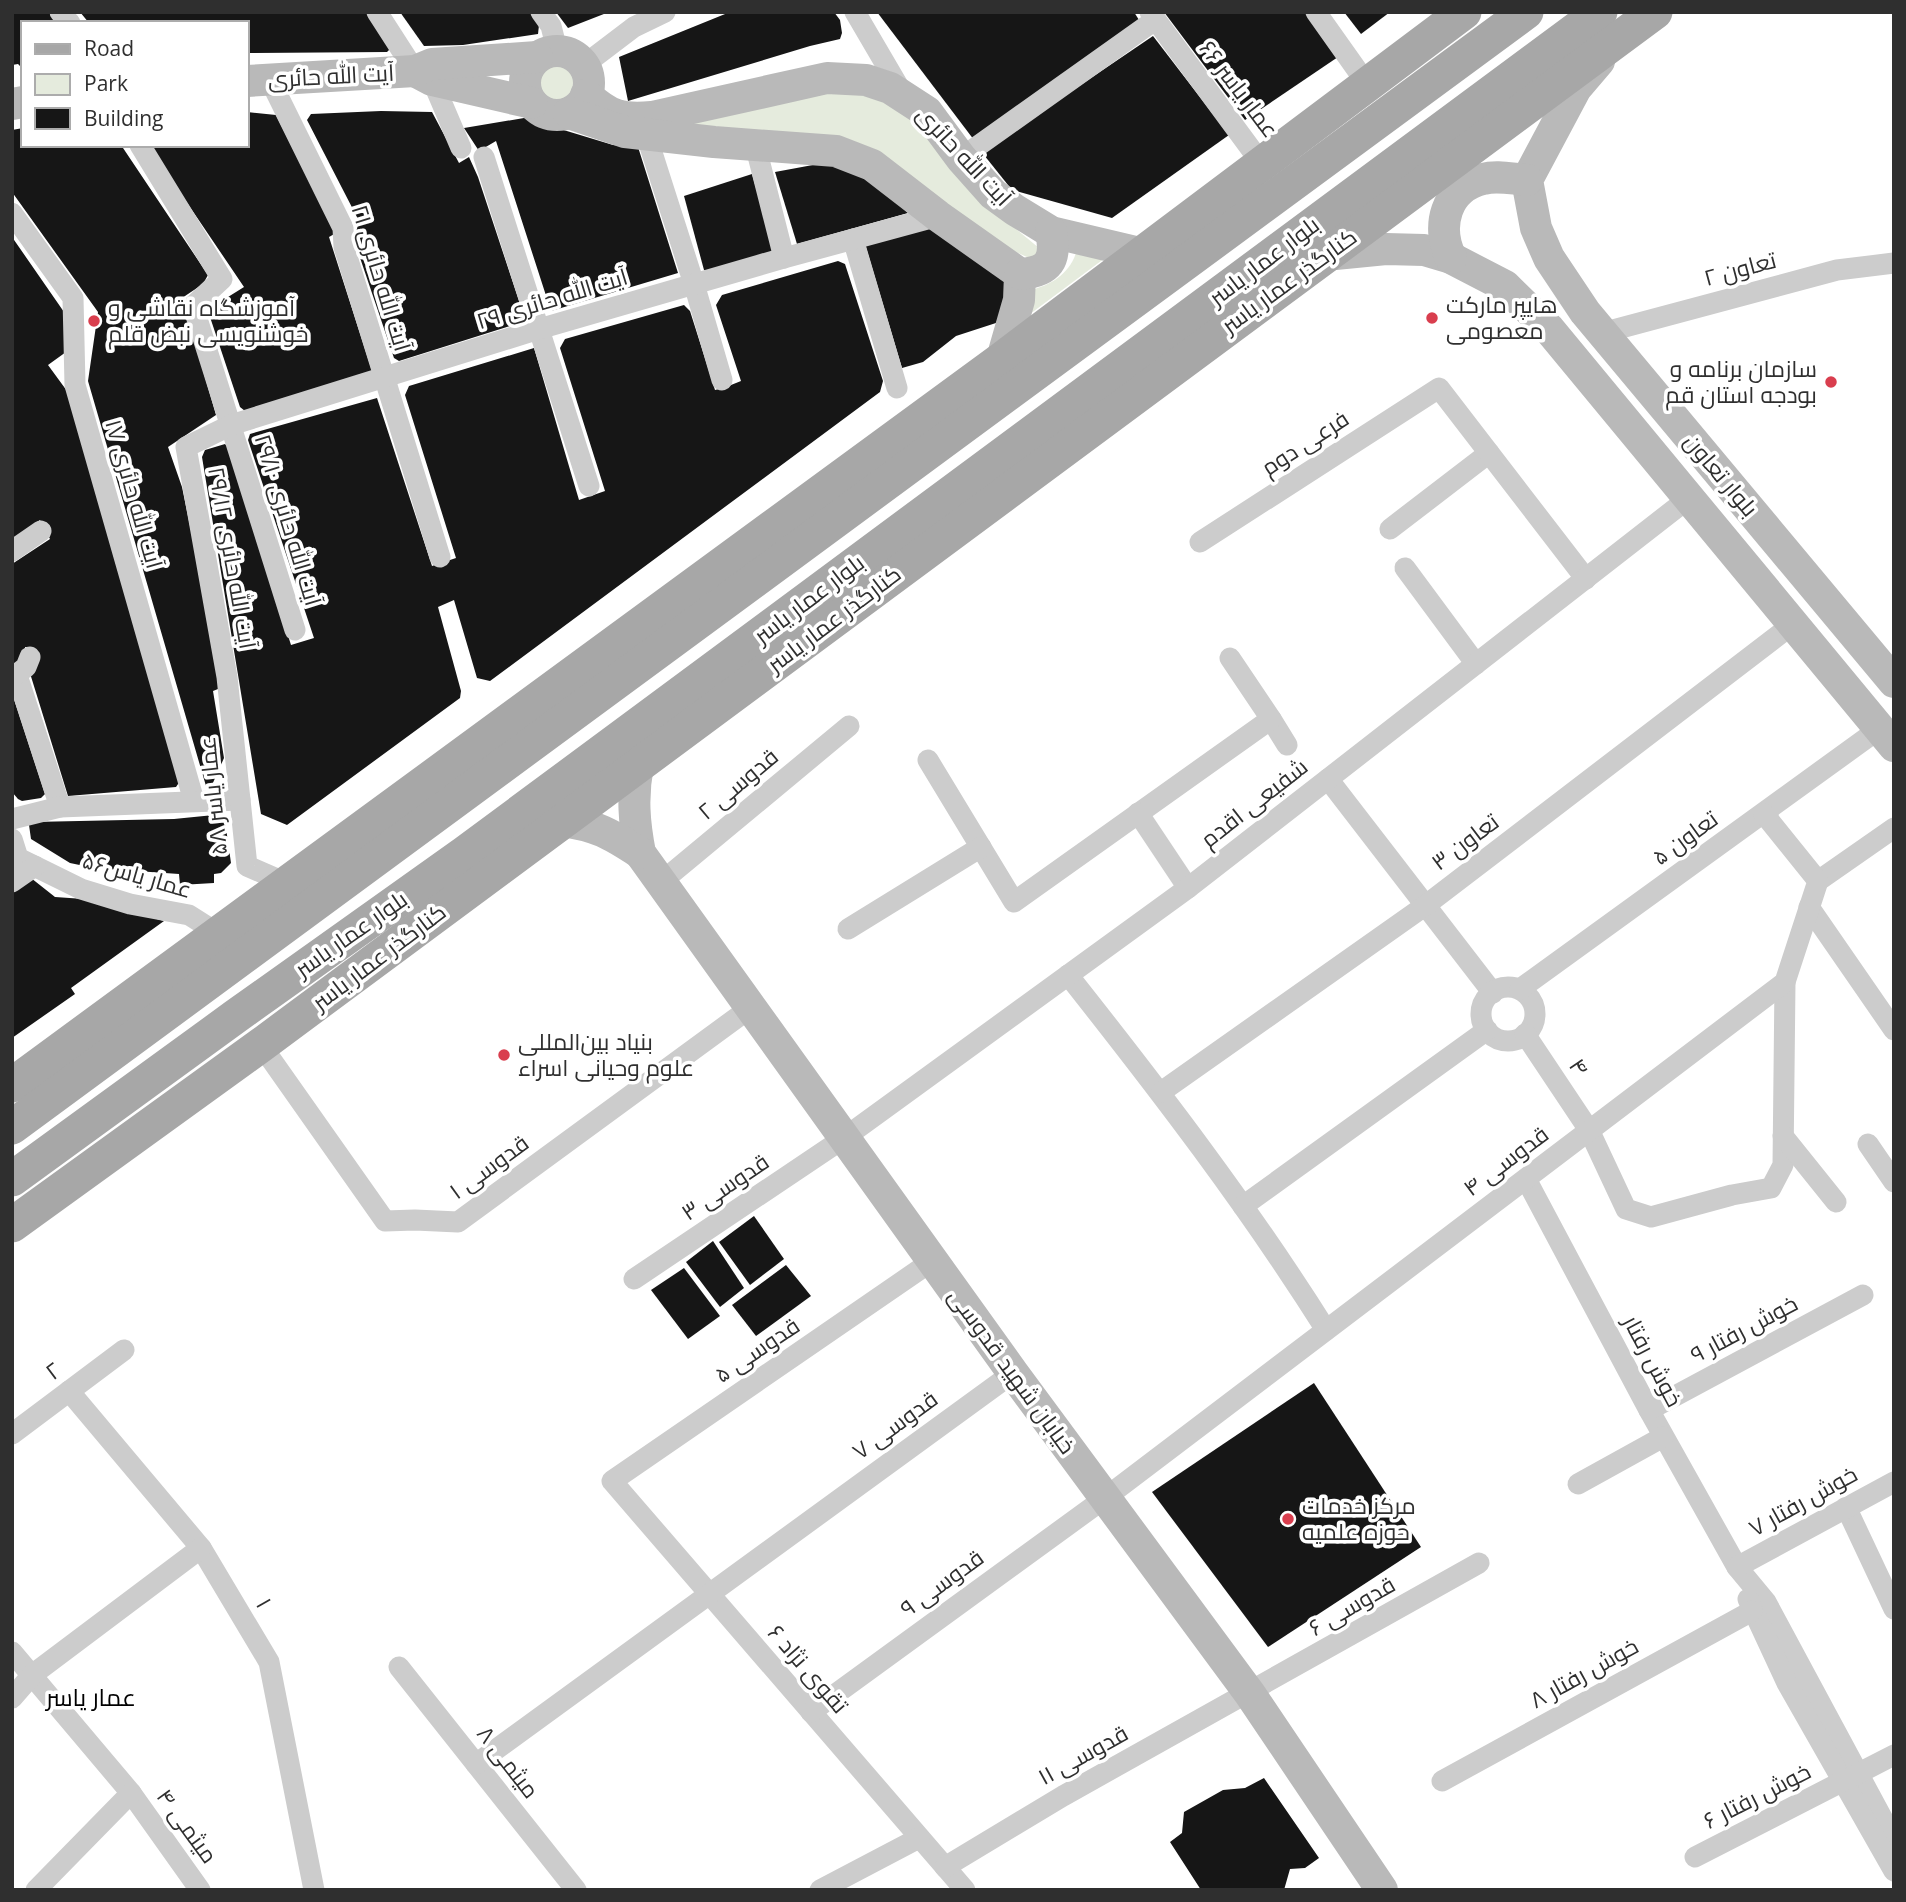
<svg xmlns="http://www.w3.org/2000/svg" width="1906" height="1902" font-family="'Open Sans',Cairo,sans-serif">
<rect width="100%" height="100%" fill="#fff"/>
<g fill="#e5ebdd">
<circle cx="558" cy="82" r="24"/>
<path d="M852,92L901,105L980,199L1039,248V253L1029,258L990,240L896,169L662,127L820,93Z"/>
<path d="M1076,253L1109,255L1030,314L1031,290C1051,285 1069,274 1076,253Z"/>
</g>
<g fill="#161616">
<path d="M12,12H52L62,23H23V69L18,64L12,65Z"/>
<path d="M80,12H372L395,44L387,52L247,53V23H89Z"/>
<path d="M400,12H530L539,25L538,34L463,45L424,46Z"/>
<path d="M556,12H609L568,28Z"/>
<path d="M730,12H834L840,20L842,33L840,39L810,46L628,101L619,57Z"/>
<path d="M877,12H1134L1139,20L974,140Z"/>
<path d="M1164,12H1306L1338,57L1245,120Z"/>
<path d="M1344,12H1390L1361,34Z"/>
<path d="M1153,36L1229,135L1112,218L1012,190L984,155L983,151Z"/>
<path d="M381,111L432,112L459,163L469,157L478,177L521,307L523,322L399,361L394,358L354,240L359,221L307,120L311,114Z"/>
<path d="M247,112L276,115L336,233L329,237L372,371L245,411L240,407L209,314L212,307L244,287L148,145H247Z"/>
<path d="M524,118L613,145L638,147L678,273L551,311L496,141L479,151L464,128Z"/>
<path d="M23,128V145H121L208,275L203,284L182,298L216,415L168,447L182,487L223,687L213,691L224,758L212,785L206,786L88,381L98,312L12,192V130Z"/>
<path d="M829,162L847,169L884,190L908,213L797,244L775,172Z"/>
<path d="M752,174L775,254L713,273L704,270L684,196Z"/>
<path d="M929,226L998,265L1008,289L999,322L956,336L923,362L902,368L865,244Z"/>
<path d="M12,237L64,312L66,352L48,365L67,391L180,781L176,787L68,796L29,670L31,647H25V660L12,669V564L50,539L40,520L12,540Z"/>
<path d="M838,261L845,264L883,381L880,392L490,681L477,678L454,600L438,607L461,691L460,698L287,825L261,814L202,457L205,450L225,444L229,448L291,645L314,638L248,440L250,434L377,398L432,566L456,558L405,395L409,386L534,348L579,500L605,491L560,348L565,339L684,305L690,311L715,390L726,387L741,381L716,305L722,295Z"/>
<path d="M12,693L45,794L41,798L22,801L18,799L12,792Z"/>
<path d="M224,814L231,863L221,873L214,874V883L180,885L179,874L94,868L70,863L31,839L29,825L32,822L174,819Z"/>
<path d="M12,863L55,897L84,899L164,921L71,988L75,994L12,1038Z"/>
<path d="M754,1216L784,1259L750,1285L719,1242Z"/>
<path d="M713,1241L744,1288L720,1307L686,1262Z"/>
<path d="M786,1265L811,1296L756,1336L732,1305Z"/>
<path d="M684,1268L720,1316L688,1339L651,1290Z"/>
<path d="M1314,1383L1421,1547L1268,1647L1152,1492Z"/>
<path d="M1264,1778L1319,1858L1305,1868L1290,1869L1284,1890H1201L1170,1842L1182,1833L1184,1812L1223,1790L1245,1788Z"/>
</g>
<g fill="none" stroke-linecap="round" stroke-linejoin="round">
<g stroke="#ccc" stroke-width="21">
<path d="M60,12L70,23"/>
<path d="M377,12L415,71"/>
<path d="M541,12L551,26L557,50"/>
<path d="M855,12L903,94"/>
<path d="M1150,12L1262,164"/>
<path d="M1316,12L1367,84"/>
<path d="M584,65L634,27L665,12"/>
<path d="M270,80L343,228L344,247L440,557"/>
<path d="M432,80L461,148"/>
<path d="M646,134L694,284L722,380"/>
<path d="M755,144L784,258"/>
<path d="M140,145L222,279L193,306L295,630"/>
<path d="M484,157L589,486"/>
<path d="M961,158L1155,20"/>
<path d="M12,213L73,298L75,385L194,801"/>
<path d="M853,239L897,388"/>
<path d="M1602,333L1837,270L1894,263"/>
<path d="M1390,529L1489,453"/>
<path d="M1200,542L1439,388L1586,579"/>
<path d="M12,551L41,531"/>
<path d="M1405,568L1476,664"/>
<path d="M17,675L60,807"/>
<path d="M12,678L26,667L30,657"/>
<path d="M1271,719L1287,745"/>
<path d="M928,760L1014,902L1271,719L1230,658"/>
<path d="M1328,779L1493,993"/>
<path d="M1138,813L1188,888"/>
<path d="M12,819L60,807L240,800"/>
<path d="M12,839L18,858L81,889L130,904L189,915L219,934"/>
<path d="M1818,881L1894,828"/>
<path d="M12,882L35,866"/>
<path d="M286,883L247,866L227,677L186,447L231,425L539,329L784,258L938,216"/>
<path d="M660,883L849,726"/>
<path d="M1809,907L1894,1030"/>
<path d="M848,929L981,847"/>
<path d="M1068,975C1159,1090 1248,1206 1326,1330"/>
<circle cx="1508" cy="1014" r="27"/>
<path d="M1520,989L1879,729"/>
<path d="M1525,1034L1589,1130L1626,1209L1651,1217L1732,1195L1771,1188L1783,1165L1785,982"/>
<path d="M261,1045L385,1221L415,1220L458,1222L750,1008"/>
<path d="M1161,1092L1426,905L1793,624"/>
<path d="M1783,1136L1836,1202"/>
<path d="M1868,1144L1894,1182"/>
<path d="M1526,1179L1649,1410L1737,1567L1766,1602L1894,1840"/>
<path d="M1243,1206L1487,1030"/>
<path d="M932,1261L612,1481L965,1890"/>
<path d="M634,1279L844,1138L1188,888L1689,498"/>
<path d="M69,1391L201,1548L269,1662L314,1890"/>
<path d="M1649,1410L1863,1295"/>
<path d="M12,1434L124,1350"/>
<path d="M1578,1484L1663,1437"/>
<path d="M1846,1507L1894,1609"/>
<path d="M1737,1567L1894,1482"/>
<path d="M1748,1599L1787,1683L1894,1871"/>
<path d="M12,1652L131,1793L200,1890"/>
<path d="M399,1667L576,1890"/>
<path d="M12,1698L32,1675L201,1548"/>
<path d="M811,1712L1105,1498L1785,982L1818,881L1764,814"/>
<path d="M476,1764L1013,1373"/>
<path d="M1442,1781L1752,1611"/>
<path d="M1695,1857L1894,1755"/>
<path d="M945,1867L1063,1796L1479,1563"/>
<path d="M36,1890L131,1793"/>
<path d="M820,1890L919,1838"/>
</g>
<g stroke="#b9b9b9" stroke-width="32">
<circle cx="557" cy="83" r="32"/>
<path d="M1599,61L1576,88L1527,180L1536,228L1549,258L1585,312L1894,682"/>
<path d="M415,71L432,80L532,103"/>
<path d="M247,81L415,71L432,64L537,57"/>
<path d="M586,95C610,116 621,120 652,117L827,78L866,80L890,88L927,112L961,158L993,194L1015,210L1051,232L1140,253"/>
<path d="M12,104L23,102"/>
<path d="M569,113L625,132L714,142L836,151L872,165L938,216L1020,274L1019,300L1002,359"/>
<path d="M1325,255L1386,249L1424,250L1451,258L1505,286L1549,329L1894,746"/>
<path d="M1451,258C1436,227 1445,188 1483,179C1497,175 1512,179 1527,180"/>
<path d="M1020,274C1049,272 1057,260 1051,232"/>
<path d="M638,765C632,796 634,822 640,853L1013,1373L1250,1694L1382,1890"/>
<path d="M561,821C596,825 611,834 640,853"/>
</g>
<g stroke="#a7a7a7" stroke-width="35">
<path d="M12,1085L1002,359L1464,12"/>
<path d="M12,1127L1526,12"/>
<path d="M12,1179L236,1016L465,853L1600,12"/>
<path d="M12,1225L261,1045L1655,12"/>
</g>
</g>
<g fill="#d93e4e" stroke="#fff" stroke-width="2.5">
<circle cx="1432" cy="318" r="7"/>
<circle cx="94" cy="321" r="7"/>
<circle cx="1831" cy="382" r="7"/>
<circle cx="504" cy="1055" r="7"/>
<circle cx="1288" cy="1519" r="7"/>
</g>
<g text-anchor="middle" stroke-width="7" stroke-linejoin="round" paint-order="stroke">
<g font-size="23" fill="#2f2f2f" stroke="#fff">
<text transform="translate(331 76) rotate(-3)" y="8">آیت الله حائری</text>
<text transform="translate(1239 89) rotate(53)" y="8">عمار یاسر ۶۶</text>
<text transform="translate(964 156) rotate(47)" y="8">آیت الله حائری</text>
<text transform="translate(1264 261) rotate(-37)" y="8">بلوار عمار یاسر</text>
<text transform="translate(1740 269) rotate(-15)" y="8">تعاون ۲</text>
<text transform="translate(381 278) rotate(73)" y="8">آیت الله حائری ۲۱</text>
<text transform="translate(1289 281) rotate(-36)" y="8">کنارگذر عمار یاسر</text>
<text transform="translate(552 299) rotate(-17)" y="8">آیت الله حائری ۲۹</text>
<text transform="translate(1305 443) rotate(-33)" y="8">فرعی دوم</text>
<text transform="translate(1721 475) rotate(50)" y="8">بلوار تعاون</text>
<text transform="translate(134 494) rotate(74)" y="8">آیت الله حائری ۱۷</text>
<text transform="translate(288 520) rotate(73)" y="8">آیت الله حائری ۲۹/۱۰</text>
<text transform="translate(232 558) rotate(80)" y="8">آیت الله حائری ۲۹/۱۲</text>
<text transform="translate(809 599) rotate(-37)" y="8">بلوار عمار یاسر</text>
<text transform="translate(834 619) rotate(-37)" y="8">کنارگذر عمار یاسر</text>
<text transform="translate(738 784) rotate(-40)" y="8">قدوسی ۲</text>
<text transform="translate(213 796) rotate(-96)" y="8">عمار یاسر ۵۸</text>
<text transform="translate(1254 803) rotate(-38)" y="8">شفیعی اقدم</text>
<text transform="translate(1685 838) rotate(-36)" y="8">تعاون ۵</text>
<text transform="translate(1465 842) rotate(-37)" y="8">تعاون ۳</text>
<text transform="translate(137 875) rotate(16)" y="8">عمار یاس۵۶</text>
<text transform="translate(351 934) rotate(-35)" y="8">بلوار عمار یاسر</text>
<text transform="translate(379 957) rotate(-37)" y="8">کنارگذر عمار یاسر</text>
<text transform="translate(1579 1067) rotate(56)" y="8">۴</text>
<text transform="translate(1506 1161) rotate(-37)" y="8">قدوسی ۴</text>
<text transform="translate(489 1167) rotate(-36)" y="8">قدوسی ۱</text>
<text transform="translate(725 1187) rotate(-34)" y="8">قدوسی ۳</text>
<text transform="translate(1744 1329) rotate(-28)" y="8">خوش رفتار ۹</text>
<text transform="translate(757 1350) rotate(-34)" y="8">قدوسی ۵</text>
<text transform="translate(1653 1361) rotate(62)" y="8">خوش رفتار</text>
<text transform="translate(53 1371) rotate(-37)" y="8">۲</text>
<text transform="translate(1012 1371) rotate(54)" y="8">خیابان شهید قدوسی</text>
<text transform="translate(895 1425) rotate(-36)" y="8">قدوسی ۷</text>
<text transform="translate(1803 1501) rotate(-29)" y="8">خوش رفتار ۷</text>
<text transform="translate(942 1583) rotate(-36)" y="8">قدوسی ۹</text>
<text transform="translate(264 1603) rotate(60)" y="8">۱</text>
<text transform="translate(1352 1606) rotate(-30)" y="8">قدوسی ۶</text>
<text transform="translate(808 1669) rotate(49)" y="8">تقوی نژاد ۶</text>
<text transform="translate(1584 1673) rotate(-29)" y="8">خوش رفتار ۸</text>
<text transform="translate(1083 1755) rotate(-29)" y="8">قدوسی ۱۱</text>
<text transform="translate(508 1762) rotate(52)" y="8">میثمی ۸</text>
<text transform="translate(1757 1796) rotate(-27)" y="8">خوش رفتار ۶</text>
<text transform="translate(187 1826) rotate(54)" y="8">میثمی ۴</text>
</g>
<g font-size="23" fill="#2f2f2f" stroke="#fff" text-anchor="start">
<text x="1446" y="313">هایپر مارکت<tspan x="1446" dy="26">معصومی</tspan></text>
<text x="108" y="316">آموزشگاه نقاشی و<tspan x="108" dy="26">خوشنویسی نبض قلم</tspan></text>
<text x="1817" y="377" text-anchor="end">سازمان برنامه و<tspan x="1817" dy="26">بودجه استان قم</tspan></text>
<text x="518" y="1050">بنیاد بین‌المللی<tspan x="518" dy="26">علوم وحیانی اسراء</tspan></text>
<text x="1302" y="1514">مرکز خدمات<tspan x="1302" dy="26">حوزه علمیه</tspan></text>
</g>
<g font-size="24" fill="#000" stroke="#fff">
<text x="91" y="1706">عمار یاسر</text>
</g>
</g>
<rect width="1906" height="1902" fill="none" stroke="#2f2f2f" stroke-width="28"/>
<rect x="21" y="21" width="228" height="126" fill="#ffffff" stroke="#acacac" stroke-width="2"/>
<rect x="35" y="44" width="35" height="10" fill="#a7a7a7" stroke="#acacac" stroke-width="2"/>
<text x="84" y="56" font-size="21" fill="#2f2f2f">Road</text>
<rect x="35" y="74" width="35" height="21" fill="#e5ebdd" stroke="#acacac" stroke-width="2"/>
<text x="84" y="91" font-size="21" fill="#2f2f2f">Park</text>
<rect x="35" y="108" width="35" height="21" fill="#161616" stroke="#acacac" stroke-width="2"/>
<text x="84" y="126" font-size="21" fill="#2f2f2f">Building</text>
</svg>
